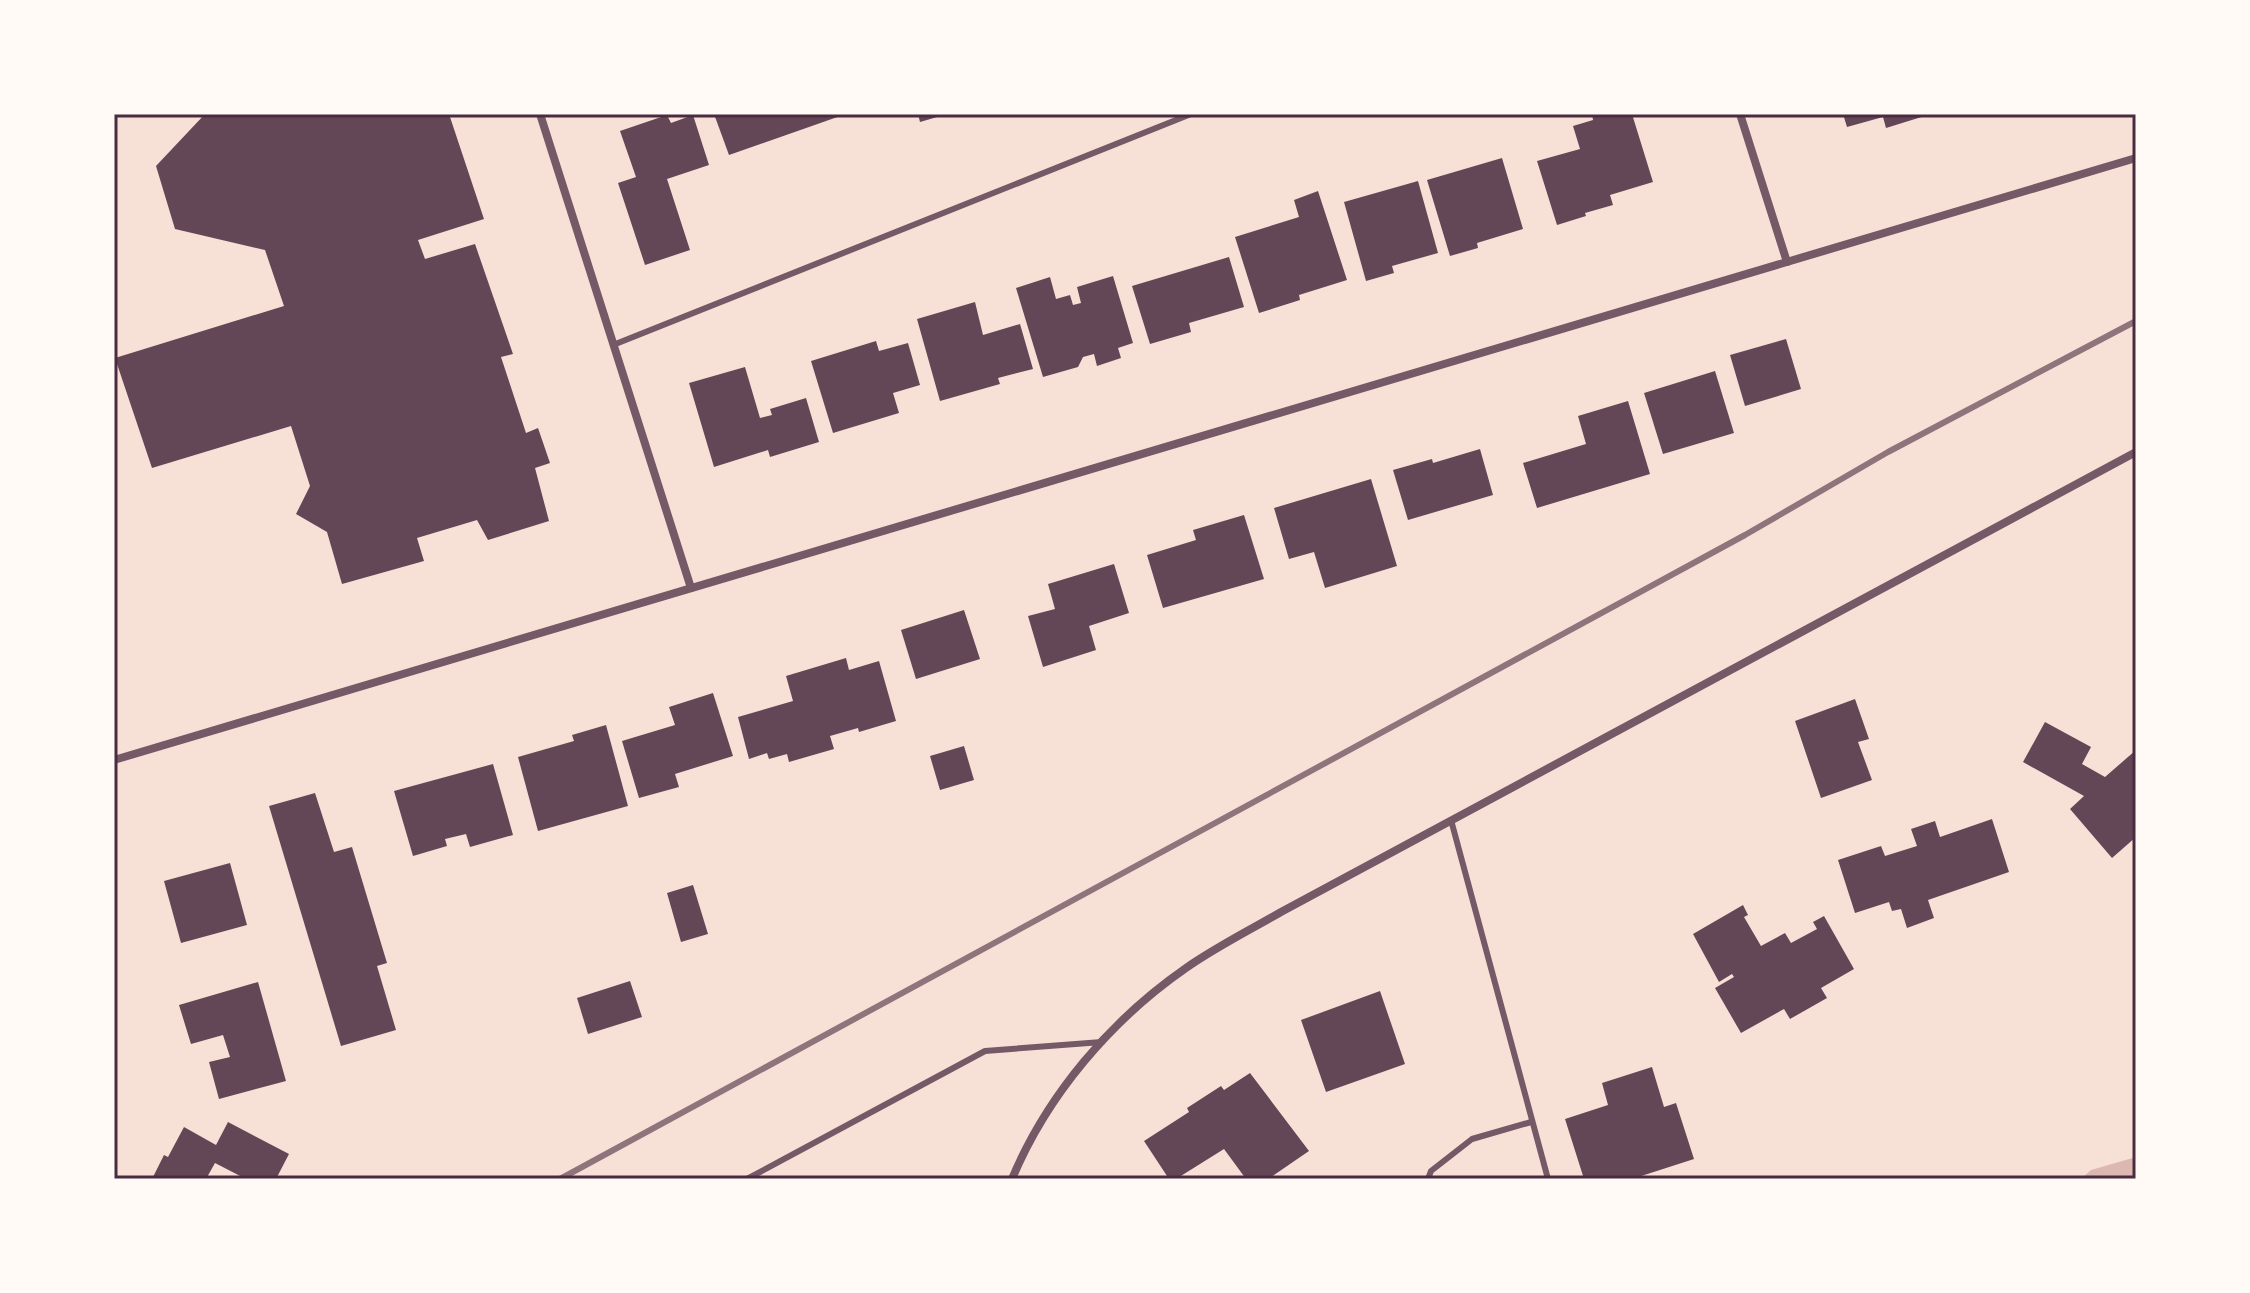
<svg xmlns="http://www.w3.org/2000/svg" width="2250" height="1293" font-family="Poppins,sans-serif">
<rect width="100%" height="100%" fill="#f7e1d7"/>
<path fill="#dcb8b0" d="M2136,1157V1179H2081L2091,1170Z"/>
<g fill="#644757">
<path d="M205,114H449L484,219L418,240L425,259L475,244L513,354L501,357L526,433L538,428L550,463L535,468L549,521L488,540L477,520L417,538L424,561L342,584L327,532L296,514L310,486L291,426L152,468L115,358L284,306L265,250L175,229L156,166Z"/>
<path d="M714,114H846L729,155Z"/>
<path d="M918,114H944V115L920,122Z"/>
<path d="M1592,114H1632L1653,182L1610,195L1613,205L1585,213L1586,216L1557,225L1537,161L1580,149L1573,126L1593,120Z"/>
<path d="M1843,114H1928V115L1886,128L1883,117L1847,127Z"/>
<path d="M667,115L671,123L693,115L709,165L667,179L690,250L645,265L618,183L636,177L620,131Z"/>
<path d="M1502,158L1523,229L1477,243L1478,248L1450,256L1427,180Z"/>
<path d="M1418,181L1438,253L1392,266L1394,273L1366,281L1344,202Z"/>
<path d="M1318,191L1347,280L1299,295L1300,300L1259,313L1235,237L1299,217L1294,200Z"/>
<path d="M1229,257L1244,307L1189,323L1191,332L1150,344L1132,286Z"/>
<path d="M1113,276L1133,343L1118,348L1121,358L1097,366L1094,354L1083,357L1078,367L1043,377L1016,288L1050,277L1056,299L1070,295L1073,305L1081,303L1077,287Z"/>
<path d="M975,302L983,335L1020,324L1033,369L998,378L1000,384L940,401L917,319Z"/>
<path d="M1786,339L1801,389L1745,406L1730,355Z"/>
<path d="M876,341L879,351L908,343L920,385L893,393L899,413L833,433L811,361Z"/>
<path d="M745,367L760,418L772,415L770,409L806,398L819,442L770,457L768,450L714,467L689,383Z"/>
<path d="M1715,371L1734,433L1663,454L1644,393Z"/>
<path d="M1628,401L1650,474L1537,508L1523,463L1586,444L1578,416Z"/>
<path d="M1480,449L1493,495L1408,520L1393,470L1432,459L1433,463Z"/>
<path d="M1371,479L1397,566L1325,588L1314,552L1289,559L1274,508Z"/>
<path d="M1244,515L1264,579L1163,608L1147,555L1196,540L1193,530Z"/>
<path d="M1114,564L1129,613L1089,626L1096,650L1043,667L1028,616L1055,609L1048,584Z"/>
<path d="M964,610L980,659L916,679L901,630Z"/>
<path d="M846,658L849,670L879,661L896,721L859,732L858,728L830,736L834,749L789,762L787,754L769,759L767,753L749,759L738,717L793,701L786,676Z"/>
<path d="M713,693L733,756L675,774L679,787L639,798L622,741L675,725L669,707Z"/>
<path d="M1855,699L1869,739L1858,742L1872,780L1821,798L1795,721Z"/>
<path d="M2045,722L2091,747L2082,764L2105,777L2136,750V837L2112,858L2070,809L2084,796L2023,762Z"/>
<path d="M606,725L628,806L538,831L518,757L574,741L572,735Z"/>
<path d="M964,746L974,780L940,790L930,756Z"/>
<path d="M493,764L513,835L470,847L466,834L445,839L447,846L413,856L394,791Z"/>
<path d="M315,793L334,852L352,847L387,963L377,966L396,1030L341,1046L269,806Z"/>
<path d="M1992,819L2009,872L1928,900L1934,918L1907,928L1901,909L1892,911L1889,902L1855,913L1838,860L1881,846L1885,856L1917,846L1911,829L1935,821L1940,837Z"/>
<path d="M230,863L247,925L181,943L164,881Z"/>
<path d="M693,885L708,934L681,942L667,893Z"/>
<path d="M1743,905L1748,915L1744,917L1761,946L1785,933L1791,943L1817,929L1813,922L1824,916L1854,969L1821,988L1827,998L1790,1019L1784,1009L1741,1033L1715,988L1734,977L1732,974L1719,982L1693,934Z"/>
<path d="M630,981L642,1017L588,1034L577,998Z"/>
<path d="M258,982L286,1081L219,1099L209,1062L230,1057L223,1035L191,1044L179,1005Z"/>
<path d="M1380,991L1405,1064L1326,1092L1301,1020Z"/>
<path d="M1652,1067L1664,1107L1676,1103L1694,1159L1632,1179H1584L1565,1119L1608,1105L1602,1083Z"/>
<path d="M1250,1073L1309,1151L1268,1179H1246L1224,1149L1176,1179H1169L1144,1141L1189,1112L1187,1108L1221,1086L1224,1090Z"/>
<path d="M228,1122L289,1154L276,1179H246L215,1163L206,1179H152L164,1155L168,1157L184,1127L216,1145Z"/>
</g>
<g fill="none" stroke-linecap="round" stroke-linejoin="round">
<g stroke="#755966" stroke-width="6">
<path d="M613,345L1191,114"/>
<path d="M1451,820L1548,1179"/>
<path d="M747,1179L985,1051L1102,1042"/>
<path d="M1428,1179L1431,1171L1472,1139L1531,1122"/>
</g>
<g stroke="#755966" stroke-width="8">
<path d="M540,114L691,588"/>
<path d="M1740,114L1787,262"/>
<path d="M114,760L2136,158"/>
<path d="M1012,1179C1047,1095 1111,1020 1186,968C1216,947 1250,930 1281,912L2136,452"/>
</g>
<path stroke="#8f747c" stroke-width="6" d="M560,1179L1745,535L1888,452L2136,321"/>
</g>
<rect width="2250" height="1293" fill="none" stroke="#fffaf5" stroke-width="232"/>
<rect x="116" y="116" width="2018" height="1061" fill="none" stroke="#4a2c40" stroke-width="3"/>
</svg>
